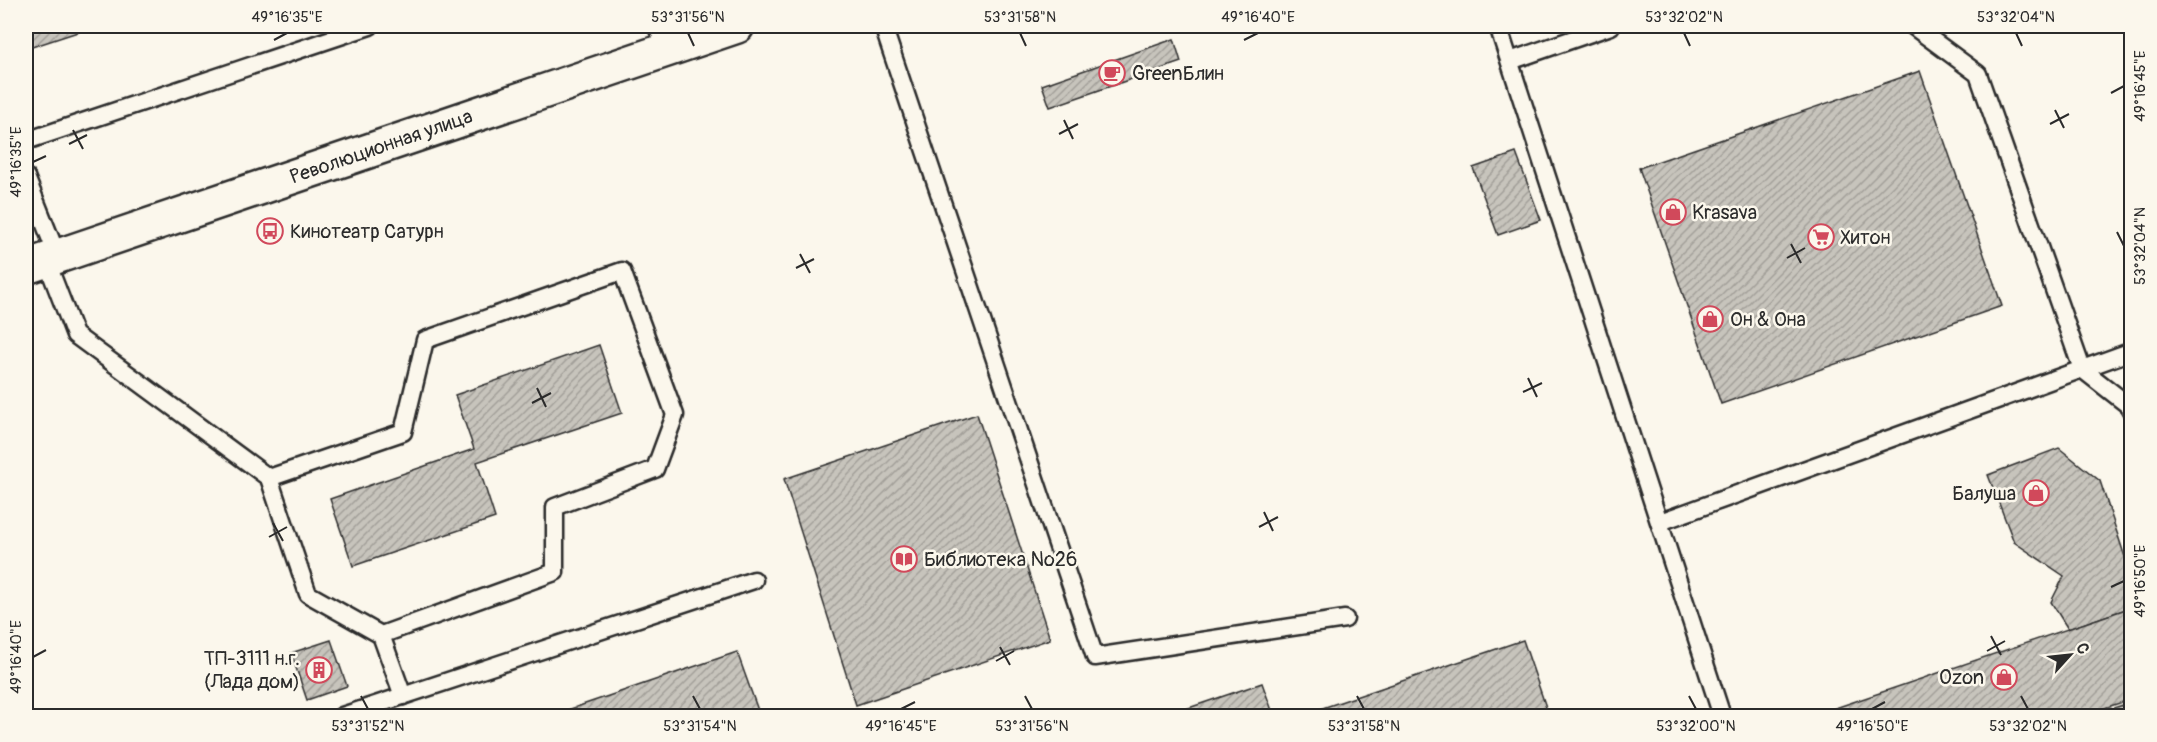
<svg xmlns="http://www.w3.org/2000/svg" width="2157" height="742" font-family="Pangolin,sans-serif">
<defs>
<pattern id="building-hatch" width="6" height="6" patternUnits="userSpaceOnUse" patternTransform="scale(1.5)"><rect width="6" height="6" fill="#c7c4bc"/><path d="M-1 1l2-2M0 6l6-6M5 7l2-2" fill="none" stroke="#a29f99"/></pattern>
</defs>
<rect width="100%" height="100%" fill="#fbf7ec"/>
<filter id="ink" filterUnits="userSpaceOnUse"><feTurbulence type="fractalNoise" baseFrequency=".0167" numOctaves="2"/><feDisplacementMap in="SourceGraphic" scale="12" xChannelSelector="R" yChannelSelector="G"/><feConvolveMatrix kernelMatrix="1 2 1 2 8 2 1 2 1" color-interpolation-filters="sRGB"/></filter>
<g filter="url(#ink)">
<g fill="url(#building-hatch)" stroke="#2b2b2b" stroke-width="1.5">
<path d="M26,26H96L26,49Z"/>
<path d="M1174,39L1181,62L1050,107L1042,85Z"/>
<path d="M1920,71L2002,306L1721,404L1639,168Z"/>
<path d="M1516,153L1541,220L1498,235L1473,168Z"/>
<path d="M599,345L622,413L477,462L495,518L353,566L330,499L474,449L455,395Z"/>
<path d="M977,414L1050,639L856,705L784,479Z"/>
<path d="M2059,448L2100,481L2125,557L2132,563V607L2068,629L2051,602L2064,576L2014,542L1988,475Z"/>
<path d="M2132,607V699L2080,716H1812Z"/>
<path d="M331,640L347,686L307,700L291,653Z"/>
<path d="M1523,640L1549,716H1299Z"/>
<path d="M737,652L760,716H550Z"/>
<path d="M1262,683L1274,716H1164L1171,714Z"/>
<path d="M2132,702V716H2089Z"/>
</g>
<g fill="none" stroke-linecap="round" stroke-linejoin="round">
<g stroke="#2b2b2b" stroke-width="21">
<g id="lane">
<path d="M656,26L668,48"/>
<path d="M883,26L1095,657L1345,619"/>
<path d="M1498,26L1722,716"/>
<path d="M1913,26L1978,74L2082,369L2128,405L2132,412"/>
<path d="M1510,61L1611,26"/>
<path d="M26,141L370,26"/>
<path d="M26,177L57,255"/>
<path d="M46,260L75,335L269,478L308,594L381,635L555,572V507L655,469L675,415L622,271L425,340L403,432L269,478"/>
<path d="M1660,522L2132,351"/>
<path d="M381,635L403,696"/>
<path d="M342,716L754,580"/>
</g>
</g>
<g stroke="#2b2b2b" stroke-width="38">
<path id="secondary" d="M26,267L737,26"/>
</g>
<use href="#lane" stroke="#fbf7ec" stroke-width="16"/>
<use href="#secondary" stroke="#fbf7ec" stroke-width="33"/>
</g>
</g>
<path fill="none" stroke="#2b2b2b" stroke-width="2" d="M688,33L694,46M1020,33L1026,46M1684,33L1690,46M2016,33L2022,46M274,40L287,33M1244,40L1258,33M2111,93L2124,86M2055,110L2064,128M1064,120L1073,139M2050,124L2069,114M73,130L83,149M1059,134L1078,124M69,144L87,135M33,162L46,156M2117,232L2124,246M1791,244L1801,263M800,254L810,273M1787,258L1805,248M796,268L814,259M1528,378L1537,397M537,388L546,407M1523,392L1542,383M532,403L551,393M1264,512L1273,531M273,523L283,541M1259,527L1278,517M269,537L287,527M2111,587L2124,581M1991,636L2001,655M1000,647L1010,665M1987,651L2005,641M33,657L46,650M996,661L1014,651M361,696L368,709M693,696L700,709M1025,696L1032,709M1357,696L1364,709M1689,696L1696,709M2021,696L2028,709M901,709L915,702M1872,709L1885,702"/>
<defs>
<g id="cafe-ring" transform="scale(1.35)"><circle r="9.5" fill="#fbf7ec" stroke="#d1495b" stroke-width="1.5"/><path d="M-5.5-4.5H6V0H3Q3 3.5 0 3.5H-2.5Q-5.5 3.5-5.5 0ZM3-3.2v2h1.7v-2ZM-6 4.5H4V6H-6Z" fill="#d1495b"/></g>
<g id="shop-ring" transform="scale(1.35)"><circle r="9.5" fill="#fbf7ec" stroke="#d1495b" stroke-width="1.5"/><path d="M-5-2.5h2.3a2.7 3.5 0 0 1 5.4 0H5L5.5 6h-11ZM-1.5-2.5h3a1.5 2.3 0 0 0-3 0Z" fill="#d1495b"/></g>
<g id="bus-ring" transform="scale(1.35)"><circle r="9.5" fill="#fbf7ec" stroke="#d1495b" stroke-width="1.5"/><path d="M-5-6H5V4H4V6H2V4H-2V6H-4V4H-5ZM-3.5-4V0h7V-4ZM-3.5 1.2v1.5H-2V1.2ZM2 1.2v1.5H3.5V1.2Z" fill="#d1495b"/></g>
<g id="supermarket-ring" transform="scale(1.35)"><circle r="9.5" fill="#fbf7ec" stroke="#d1495b" stroke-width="1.5"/><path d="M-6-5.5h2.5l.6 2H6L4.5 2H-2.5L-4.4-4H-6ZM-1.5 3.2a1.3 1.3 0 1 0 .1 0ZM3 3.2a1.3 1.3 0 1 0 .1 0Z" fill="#d1495b"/></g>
<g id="library-ring" transform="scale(1.35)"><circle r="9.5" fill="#fbf7ec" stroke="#d1495b" stroke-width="1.5"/><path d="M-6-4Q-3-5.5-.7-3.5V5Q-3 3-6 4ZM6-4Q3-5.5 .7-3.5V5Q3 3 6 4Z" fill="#d1495b"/></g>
<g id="building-ring" transform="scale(1.35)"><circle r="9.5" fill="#fbf7ec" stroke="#d1495b" stroke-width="1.5"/><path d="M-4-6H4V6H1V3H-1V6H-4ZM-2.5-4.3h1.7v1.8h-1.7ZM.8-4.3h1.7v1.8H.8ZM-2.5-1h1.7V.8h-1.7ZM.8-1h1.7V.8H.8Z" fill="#d1495b"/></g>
</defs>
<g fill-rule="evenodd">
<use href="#cafe-ring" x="1112" y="73"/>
<use href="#shop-ring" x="1673" y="212"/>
<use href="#bus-ring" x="270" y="231"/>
<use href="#supermarket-ring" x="1821" y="237"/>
<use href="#shop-ring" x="1710" y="319"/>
<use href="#shop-ring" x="2036" y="493"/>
<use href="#library-ring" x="904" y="559"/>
<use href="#building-ring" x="319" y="670"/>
<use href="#shop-ring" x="2004" y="677"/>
</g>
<g text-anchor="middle" stroke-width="5" stroke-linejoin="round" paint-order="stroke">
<g font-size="20" fill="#2b2b2b" stroke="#fbf7ec" text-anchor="start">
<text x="1132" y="80">GreenБлин</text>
<text x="1692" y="219">Krasava</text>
<text x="290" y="238">Кинотеатр Сатурн</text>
<text x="1840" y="244">Хитон</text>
<text x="1730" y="326">Он &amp; Она</text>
<text x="2016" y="500" text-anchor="end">Балуша</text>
<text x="924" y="566">Библиотека №26</text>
<text x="300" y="665" text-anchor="end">ТП-3111 н.г.<tspan x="300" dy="23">(Лада дом)</tspan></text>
<text x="1984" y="684" text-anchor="end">Ozon</text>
</g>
<g font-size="20" fill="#2b2b2b" stroke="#fbf7ec">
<text transform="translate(381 146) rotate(-19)" y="7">Революционная улица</text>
</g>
</g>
<rect width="2157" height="742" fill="none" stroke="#fbf7ec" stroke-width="66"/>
<g transform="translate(2070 655) rotate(63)" stroke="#fbf7ec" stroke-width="4.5" paint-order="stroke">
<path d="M0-4.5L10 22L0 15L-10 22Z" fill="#2b2b2b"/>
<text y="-9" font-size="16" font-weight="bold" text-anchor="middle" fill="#2b2b2b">С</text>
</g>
<rect x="33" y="33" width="2091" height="676" fill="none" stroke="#2b2b2b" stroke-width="2"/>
<g font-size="15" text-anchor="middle" fill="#2b2b2b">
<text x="287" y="22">49°16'35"E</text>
<text x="688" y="22">53°31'56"N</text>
<text x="1020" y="22">53°31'58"N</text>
<text x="1258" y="22">49°16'40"E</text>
<text x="1684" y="22">53°32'02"N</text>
<text x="2016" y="22">53°32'04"N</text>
<text transform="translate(2140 86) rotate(-90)" y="5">49°16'45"E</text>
<text transform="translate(16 162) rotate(-90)" y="5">49°16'35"E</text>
<text transform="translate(2140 246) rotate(-90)" y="5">53°32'04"N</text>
<text transform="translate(2140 581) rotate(-90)" y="5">49°16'50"E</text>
<text transform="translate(16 657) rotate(-90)" y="5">49°16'40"E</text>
<text x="368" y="731">53°31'52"N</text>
<text x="700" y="731">53°31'54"N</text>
<text x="901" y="731">49°16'45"E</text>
<text x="1032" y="731">53°31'56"N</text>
<text x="1364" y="731">53°31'58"N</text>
<text x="1696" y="731">53°32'00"N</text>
<text x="1872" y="731">49°16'50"E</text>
<text x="2028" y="731">53°32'02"N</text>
</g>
</svg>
